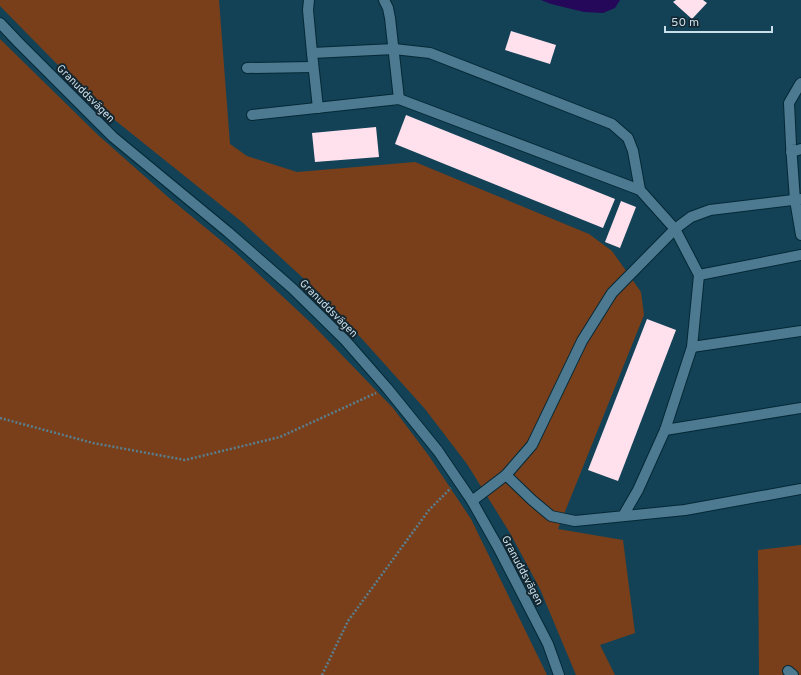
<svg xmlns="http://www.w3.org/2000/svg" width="801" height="675" font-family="Overpass,sans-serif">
<rect width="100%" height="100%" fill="#134256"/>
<g fill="#793f1a">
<path d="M0,0H219L230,144L247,156L297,172L415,162L589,234L612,251L641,292L644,315L558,529L623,540L635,633L600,645L615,675H576L540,589L510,533L467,464L425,409L363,340L314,288L242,222L111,117L56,63L0,6Z"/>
<path d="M0,39L98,135L168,197L235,252L311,323L393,408L429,456L471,519L547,675H0Z"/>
<path d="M801,545V675H759L758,550Z"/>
</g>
<path fill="#250859" d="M541,0H620L615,8L603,13L584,12L551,4Z"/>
<g fill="#ffe1ee">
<path d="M676,0H703L707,3L692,19L673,2Z"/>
<path d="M511,31L556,45L550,64L505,50Z"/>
<path d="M406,115L615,199L603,228L395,144Z"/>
<path d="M376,127L379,157L315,162L312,133Z"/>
<path d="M621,201L636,207L620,248L605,242Z"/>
<path d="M647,319L676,330L618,481L588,470Z"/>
</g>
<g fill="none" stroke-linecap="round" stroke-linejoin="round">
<g stroke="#042836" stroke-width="12">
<g id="minor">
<path d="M309,0L308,10L312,53L318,108"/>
<path d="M384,0L388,8L390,18L399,99"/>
<path d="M0,23L18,42L113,137L228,232L292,288L345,340L387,388L438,451L472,501L498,547L548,644L559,675"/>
<path d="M312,53L394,49L430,53L612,124L628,138L633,151L640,190"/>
<path d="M247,68L313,67"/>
<path d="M801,83L800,84L789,103L791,145L795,200L801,235"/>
<path d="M252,115L399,99L640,190L675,229L699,275L692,347L665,430L638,490L623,516"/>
<path d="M791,152L801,149"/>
<path d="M699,275L801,255"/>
<path d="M692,347L801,331"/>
<path d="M665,430L801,408"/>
<path d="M506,475L532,500L551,516L575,521L685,510L801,489"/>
<path d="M472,501L506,475L532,445L582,341L612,293L675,229L691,217L710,210L801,199"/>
<path d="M788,671L793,675"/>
</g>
</g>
<g stroke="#597f90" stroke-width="2.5" stroke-dasharray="2 2" stroke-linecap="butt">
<path d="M0,418L93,443L185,460L280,437L376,393"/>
<path d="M322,675L348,621L429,510L451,488"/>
</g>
<use href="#minor" stroke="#4d7a90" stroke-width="10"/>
</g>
<g text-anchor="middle" stroke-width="4" stroke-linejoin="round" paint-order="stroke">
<g font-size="11" fill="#c8dfeb" stroke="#14262f">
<text transform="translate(86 93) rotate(45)" y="4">Granuddsvägen</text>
<text transform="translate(329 308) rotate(45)" y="4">Granuddsvägen</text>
<text transform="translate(523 570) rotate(62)" y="4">Granuddsvägen</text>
</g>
</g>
<path d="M665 26v6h107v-6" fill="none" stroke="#c8dfeb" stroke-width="2"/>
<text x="671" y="26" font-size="12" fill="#c8dfeb" stroke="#14262f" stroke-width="3" paint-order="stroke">50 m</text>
</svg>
